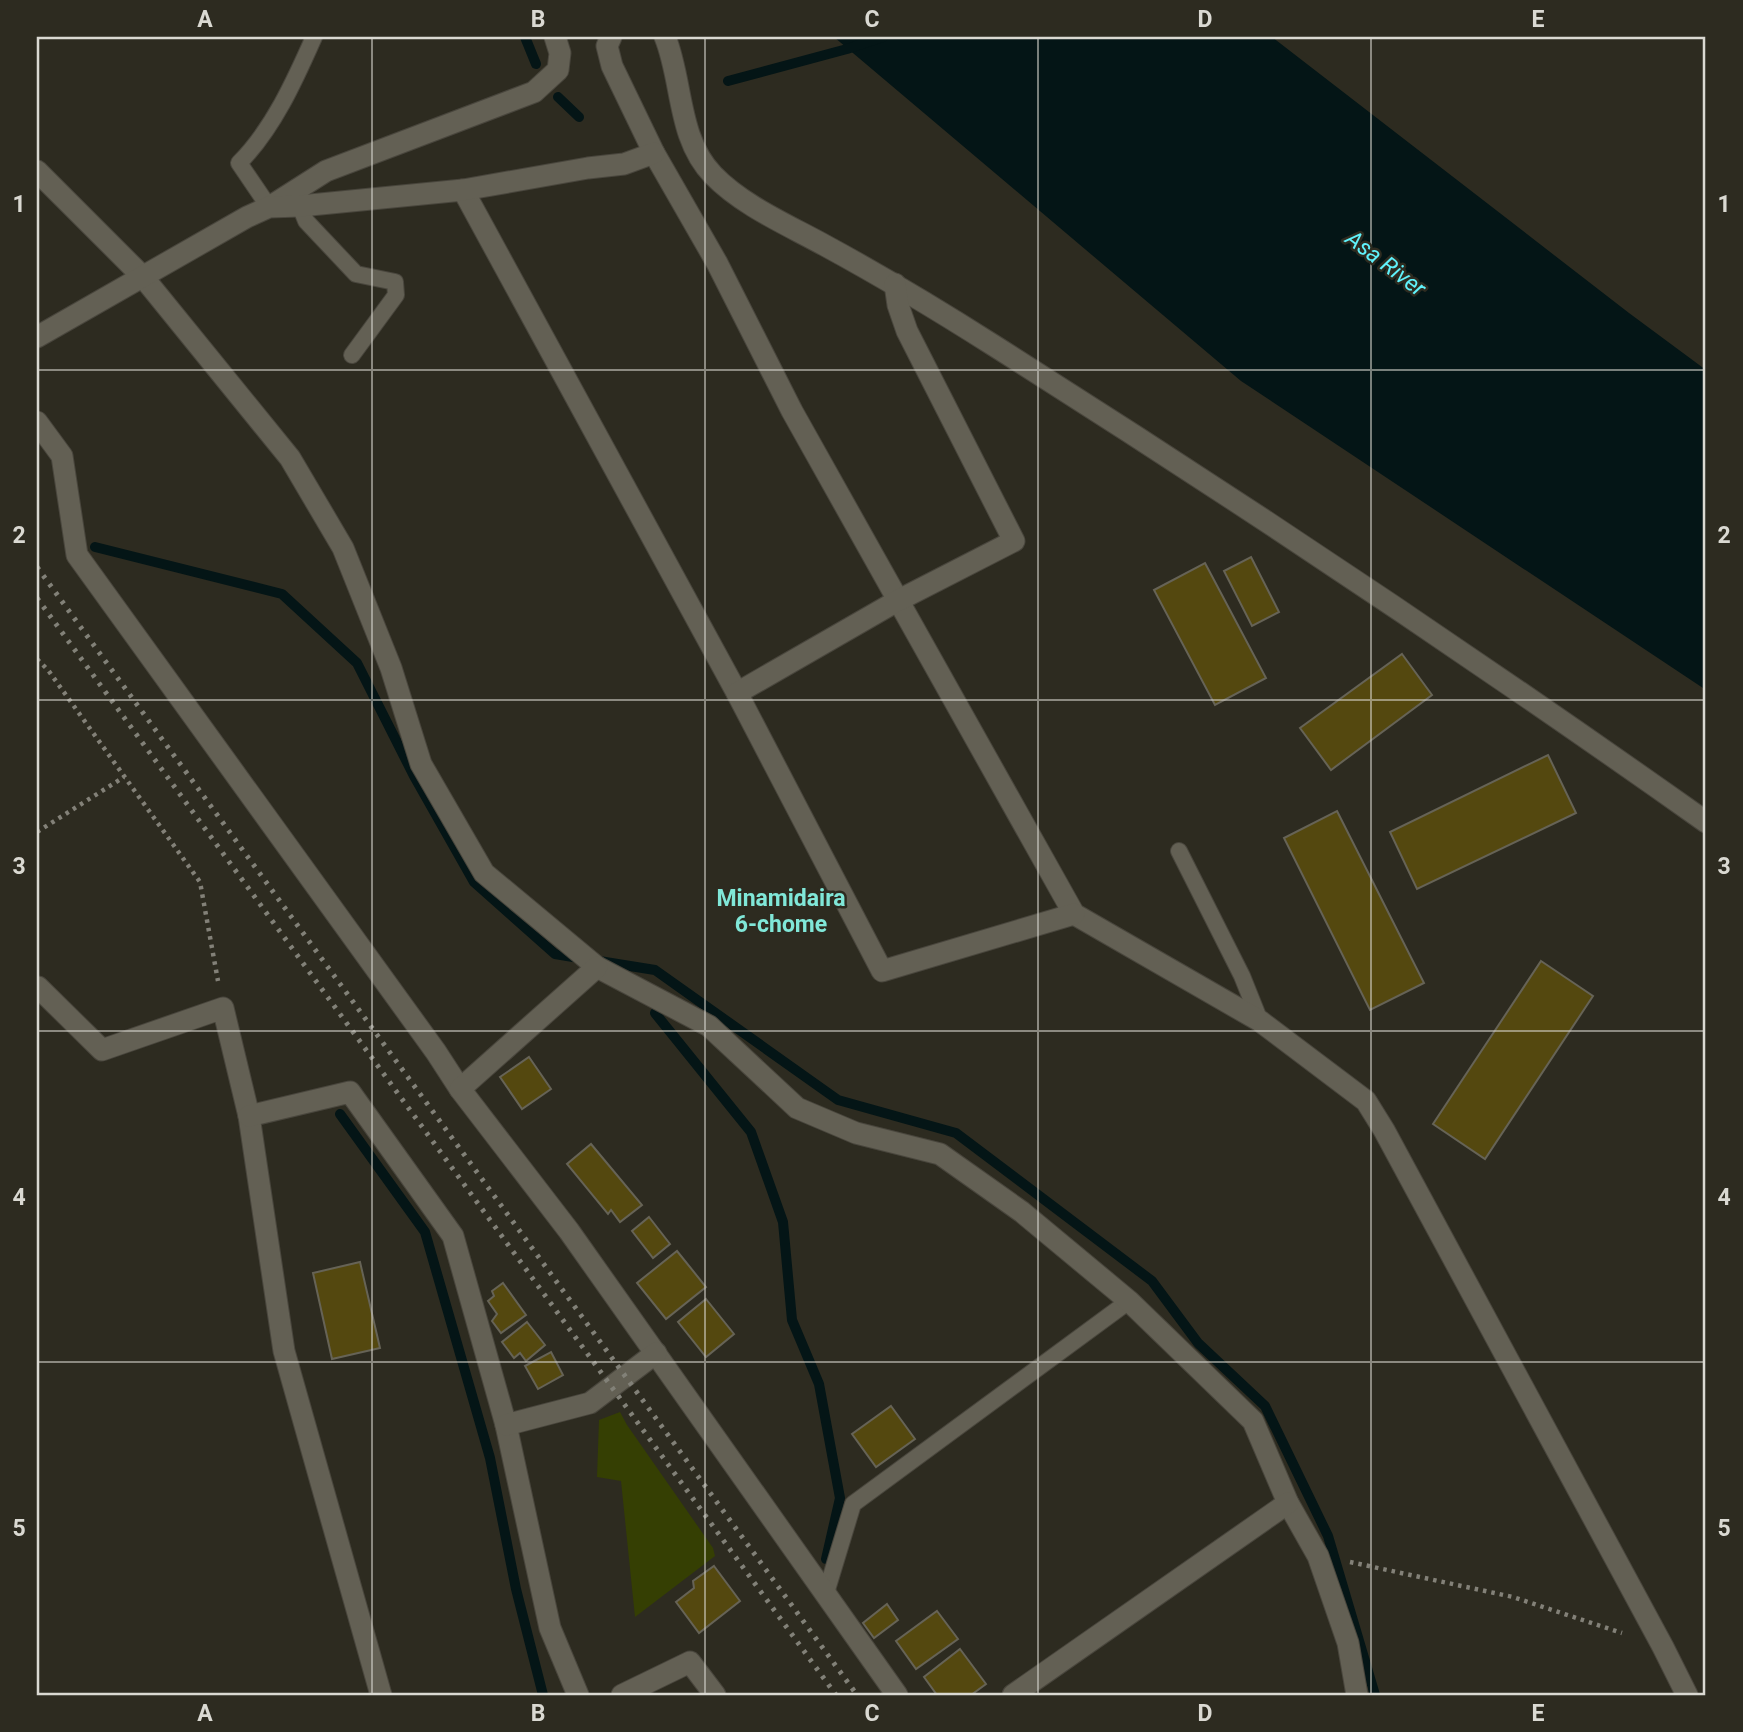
<svg xmlns="http://www.w3.org/2000/svg" width="1743" height="1732" font-family="Roboto,sans-serif">
<rect width="100%" height="100%" fill="#2d2b20"/>
<path fill="#353f03" d="M620,1412L627,1425L713,1548L715,1556L635,1617L621,1481L597,1477L599,1420Z"/>
<path fill="#041516" d="M834,37H1272L1629,313L1706,370V690L1241,381Z"/>
<g fill="none" stroke-linecap="round" stroke-linejoin="round">
<g stroke="#041516" stroke-width="10">
<path d="M525,37L536,64"/>
<path d="M728,81L847,49L883,37"/>
<path d="M558,97L579,117"/>
<path d="M95,547L282,594L357,663L414,776L474,882L555,954L579,958"/>
<path d="M599,961L655,970L838,1100L956,1133L1152,1281L1198,1343L1265,1406L1328,1536L1375,1695"/>
<path d="M655,1013L751,1132L783,1222L792,1320L819,1384L840,1498L826,1559"/>
<path d="M340,1114L425,1232L490,1458L516,1589L543,1695"/>
</g>
</g>
<g fill="#54480f" stroke="#666356" stroke-width="2">
<path d="M1251,557L1279,612L1252,626L1224,571Z"/>
<path d="M1205,563L1266,678L1215,705L1154,590Z"/>
<path d="M1402,654L1432,695L1331,770L1300,728Z"/>
<path d="M1548,755L1576,813L1417,889L1390,832Z"/>
<path d="M1337,811L1424,983L1370,1010L1284,838Z"/>
<path d="M1541,961L1593,996L1485,1159L1433,1124Z"/>
<path d="M529,1057L551,1089L522,1109L500,1077Z"/>
<path d="M591,1144L642,1205L620,1222L611,1210L608,1214L567,1164Z"/>
<path d="M649,1217L670,1244L653,1258L632,1231Z"/>
<path d="M677,1251L706,1287L666,1319L637,1283Z"/>
<path d="M360,1262L380,1348L332,1359L313,1273Z"/>
<path d="M503,1283L526,1315L501,1333L492,1321L497,1314L488,1301L494,1296L492,1291Z"/>
<path d="M706,1299L734,1334L706,1357L678,1322Z"/>
<path d="M527,1322L545,1345L526,1361L520,1353L514,1358L502,1342Z"/>
<path d="M551,1352L563,1375L538,1389L525,1366Z"/>
<path d="M891,1406L915,1439L876,1467L852,1434Z"/>
<path d="M714,1566L740,1601L699,1633L676,1602L694,1588L693,1581Z"/>
<path d="M887,1604L898,1620L874,1638L863,1623Z"/>
<path d="M937,1611L958,1639L916,1669L896,1641Z"/>
<path d="M960,1649L986,1684L971,1695H937L924,1677Z"/>
</g>
<g fill="none" stroke-linecap="round" stroke-linejoin="round">
<g stroke="#49463d" stroke-width="18">
<g id="service">
<path d="M300,206L306,221L356,274L395,282L396,295L352,355"/>
<path d="M269,207L239,163C273,129 295,80 314,37"/>
<path d="M1179,851L1242,976L1260,1021"/>
<path d="M826,1593L853,1504L1129,1301"/>
</g>
</g>
<g stroke="#49463d" stroke-width="23">
<path id="pedestrian" d="M37,422L62,456L77,555L436,1052L460,1089"/>
</g>
<g stroke="#49463d" stroke-width="23">
<g id="minor">
<path d="M611,37L607,46L612,66L654,153L717,263L792,411L1074,914L1260,1021L1366,1101L1384,1130L1663,1647L1687,1695"/>
<path d="M665,37C683,81 677,138 713,175C743,206 788,225 826,246C883,277 938,310 993,345C1235,498 1473,657 1706,822"/>
<path d="M37,171L143,277L290,458L343,548L391,668L421,764L484,873L597,967L709,1026L797,1108L856,1133L940,1154L1022,1212L1129,1301L1253,1421L1288,1503L1318,1556L1348,1643L1357,1695"/>
<path d="M463,190L737,693L882,971L1074,914"/>
<path d="M271,206L326,171L534,92L558,70L560,53L555,37"/>
<path d="M37,337L247,217L269,207L300,206L463,190L588,168L624,164L654,153"/>
<path d="M737,693L897,601L1014,541L907,331L898,305L895,284"/>
<path d="M597,967L460,1089L569,1231L897,1695"/>
<path d="M38,987L102,1050L223,1008L249,1116L284,1351L381,1695"/>
<path d="M249,1116L350,1092L453,1236L506,1425L550,1628L578,1695"/>
<path d="M506,1425L590,1403L656,1353"/>
<path d="M622,1695L690,1662L715,1695"/>
<path d="M1013,1695L1288,1503"/>
</g>
</g>
<g stroke="#838178" stroke-width="4.5" stroke-dasharray="3.5 5" stroke-linecap="butt">
<path d="M37,659L48,670L200,882L218,981"/>
<path d="M37,832L124,777"/>
<path d="M1350,1562L1513,1597L1622,1633"/>
</g>
<use href="#service" stroke="#636054" stroke-width="16"/>
<use href="#pedestrian" stroke="#636054" stroke-width="21"/>
<use href="#minor" stroke="#636054" stroke-width="21"/>
<g stroke="#828178" stroke-width="5" stroke-dasharray="3.5 7" stroke-linecap="butt">
<path d="M37,567L857,1695"/>
<path d="M37,598L836,1695"/>
</g>
</g>
<path fill="none" stroke="#dad9d2" stroke-width="2" stroke-opacity="0.55" d="M372,37V1695M705,37V1695M1038,37V1695M1371,37V1695M37,370H1706M37,700H1706M37,1031H1706M37,1362H1706"/>
<g text-anchor="middle" stroke-width="5" stroke-linejoin="round" paint-order="stroke">
<g font-size="23" font-style="italic" fill="#60f2fb" stroke="#2d2b20">
<text transform="translate(1386 263) rotate(37)" y="8">Asa River</text>
</g>
<g font-size="23" font-weight="bold" fill="#80e7d8" stroke="#2d2b20">
<text x="781" y="906">Minamidaira<tspan x="781" dy="26">6-chome</tspan></text>
</g>
</g>
<rect width="1743" height="1732" fill="none" stroke="#2d2b20" stroke-width="77"/>
<rect x="38" y="38" width="1666" height="1656" fill="none" stroke="#dad9d2" stroke-width="2.5"/>
<g font-size="23" text-anchor="middle" font-weight="bold" fill="#dad9d2">
<text x="205" y="27">A</text>
<text x="538" y="27">B</text>
<text x="872" y="27">C</text>
<text x="1205" y="27">D</text>
<text x="1538" y="27">E</text>
<text x="19" y="212">1</text>
<text x="1724" y="212">1</text>
<text x="19" y="543">2</text>
<text x="1724" y="543">2</text>
<text x="19" y="874">3</text>
<text x="1724" y="874">3</text>
<text x="19" y="1205">4</text>
<text x="1724" y="1205">4</text>
<text x="19" y="1536">5</text>
<text x="1724" y="1536">5</text>
<text x="205" y="1721">A</text>
<text x="538" y="1721">B</text>
<text x="872" y="1721">C</text>
<text x="1205" y="1721">D</text>
<text x="1538" y="1721">E</text>
</g>
</svg>
